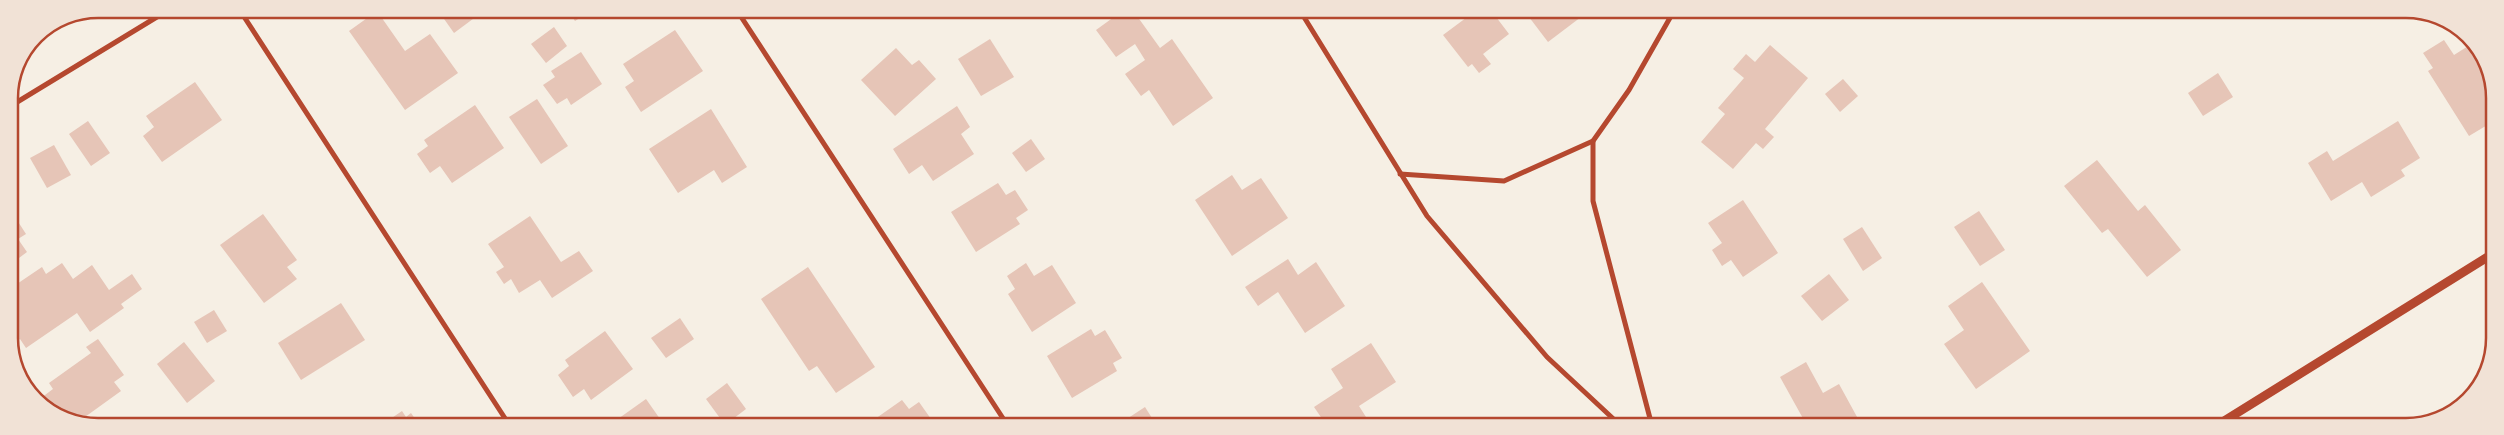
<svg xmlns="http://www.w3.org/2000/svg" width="2504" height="435" font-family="'Exo 2',sans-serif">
<rect width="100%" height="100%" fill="#f6efe4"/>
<g fill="#e6c5b7">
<path d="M437,9H484L485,10L454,33Z"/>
<path d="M567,9H594L575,21Z"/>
<path d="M1125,9H1132L1160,48L1172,39L1213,98L1173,126L1149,90L1141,96L1125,74L1145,60L1135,44L1116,57L1096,30Z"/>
<path d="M1478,9H1490L1509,34L1483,54L1491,64L1479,73L1472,64L1468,67L1443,35Z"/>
<path d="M1539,9H1576L1581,17L1548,42L1529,17Z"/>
<path d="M377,11L405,51L430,34L458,73L405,110L349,31Z"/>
<path d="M554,27L567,46L546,63L531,44Z"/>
<path d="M675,30L703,71L641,112L625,87L634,81L623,64Z"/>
<path d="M990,39L1014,77L981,96L958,59Z"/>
<path d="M2444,40L2454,55L2473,43L2492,77L2490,79L2494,85V121L2469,136L2428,71L2433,68L2423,53Z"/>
<path d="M1770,45L1808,78L1765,129L1774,137L1763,149L1756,143L1733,169L1701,142L1725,114L1718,108L1744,78L1733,69L1746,54L1755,62Z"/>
<path d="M896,48L912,65L919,60L936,79L895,116L861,80Z"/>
<path d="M581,52L602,84L571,105L567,98L557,104L543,85L555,77L551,71Z"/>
<path d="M2218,73L2233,97L2203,116L2188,93Z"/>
<path d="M1843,79L1858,96L1840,112L1825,94Z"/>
<path d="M195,82L222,120L162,162L143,136L154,127L146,116Z"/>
<path d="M537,99L568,146L541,164L509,117Z"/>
<path d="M475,105L504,148L452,183L440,166L430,173L417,154L428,146L424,140Z"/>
<path d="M957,106L970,127L961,134L974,154L933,181L922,165L909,174L893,149Z"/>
<path d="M711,109L747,167L722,183L714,170L678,193L649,149Z"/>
<path d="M88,121L110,153L91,166L69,134Z"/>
<path d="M2398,121L2420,158L2401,170L2405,176L2371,197L2362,182L2331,201L2308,163L2327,151L2333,161Z"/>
<path d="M1031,139L1045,159L1026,172L1012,153Z"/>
<path d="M54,145L71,175L47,188L30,158Z"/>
<path d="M2097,160L2138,211L2145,205L2181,250L2147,277L2108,229L2102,233L2064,186Z"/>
<path d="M1232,175L1242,190L1261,178L1288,218L1232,256L1195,200Z"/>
<path d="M998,183L1006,195L1015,190L1028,210L1016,218L1020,224L976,252L951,212Z"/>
<path d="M1743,200L1778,253L1743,277L1731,260L1722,266L1712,250L1722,243L1708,223Z"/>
<path d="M1979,211L2005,250L1980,266L1954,227Z"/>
<path d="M263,214L297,260L287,267L297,279L264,303L220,245Z"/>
<path d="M530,216L561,262L579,251L593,271L552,298L540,280L519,293L511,279L504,284L496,272L504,267L488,244Z"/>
<path d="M15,217L26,234L18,239L27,252L11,264L10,220Z"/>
<path d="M1862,227L1882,258L1863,271L1843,239Z"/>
<path d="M1288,259L1298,275L1316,262L1345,306L1305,333L1278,292L1258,306L1245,287Z"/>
<path d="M62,263L73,279L92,265L109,290L132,274L142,289L121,304L124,308L90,332L77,313L26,348L20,339L12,345L11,288L42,267L46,274Z"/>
<path d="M1026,263L1034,276L1052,265L1076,303L1032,332L1008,294L1015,289L1007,276Z"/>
<path d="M808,267L875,367L836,393L817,366L809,371L761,299Z"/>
<path d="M1829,274L1849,300L1822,321L1801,296Z"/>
<path d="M1982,282L2030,351L1976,389L1944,344L1964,330L1948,306Z"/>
<path d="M341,303L365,340L301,380L278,343Z"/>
<path d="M214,310L227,331L207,343L194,322Z"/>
<path d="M680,318L694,339L666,358L651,338Z"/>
<path d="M1091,329L1095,336L1105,330L1122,358L1113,363L1117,371L1072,398L1047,356Z"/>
<path d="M605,331L633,369L591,400L584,389L573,397L558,375L569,366L565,360Z"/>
<path d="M98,339L124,375L114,382L121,391L78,422L73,417L71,419L48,408L41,398L53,389L49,383L91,353L86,347Z"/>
<path d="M184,342L215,381L187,403L157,364Z"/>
<path d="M1371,343L1396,382L1359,406L1366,417L1353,426H1327L1314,407L1343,388L1331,369Z"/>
<path d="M1806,362L1823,393L1839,384L1862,426H1797L1805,422L1780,377Z"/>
<path d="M727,383L746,409L725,425L706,399Z"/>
<path d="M646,399L665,426H608Z"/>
<path d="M902,400L909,409L919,402L936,426H865Z"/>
<path d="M1145,407L1157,426H1116Z"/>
<path d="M402,411L406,417L411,413L420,426H380Z"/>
</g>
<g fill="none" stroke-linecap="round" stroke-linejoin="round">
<g stroke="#b5482f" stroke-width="5">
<path d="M239,9L510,426"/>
<path d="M736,9L1008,426"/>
<path d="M1299,9L1427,216L1547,357L1621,426"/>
<path d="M9,107L170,9"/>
<path d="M1400,174L1504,181L1593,141"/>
<path d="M1652,426L1593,201V141L1629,90L1675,9"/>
</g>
<path stroke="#b5482f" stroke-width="9" d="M2216,426L2494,253"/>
</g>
<path d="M0 0H2504V435H0ZM98 18H2406A80 80 0 0 1 2486 98V338A80 80 0 0 1 2406 418H98A80 80 0 0 1 18 338V98A80 80 0 0 1 98 18Z" fill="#f1e2d6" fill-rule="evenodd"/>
<path fill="none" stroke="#b5482f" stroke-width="2.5" d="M98 18H2406A80 80 0 0 1 2486 98V338A80 80 0 0 1 2406 418H98A80 80 0 0 1 18 338V98A80 80 0 0 1 98 18Z"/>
</svg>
